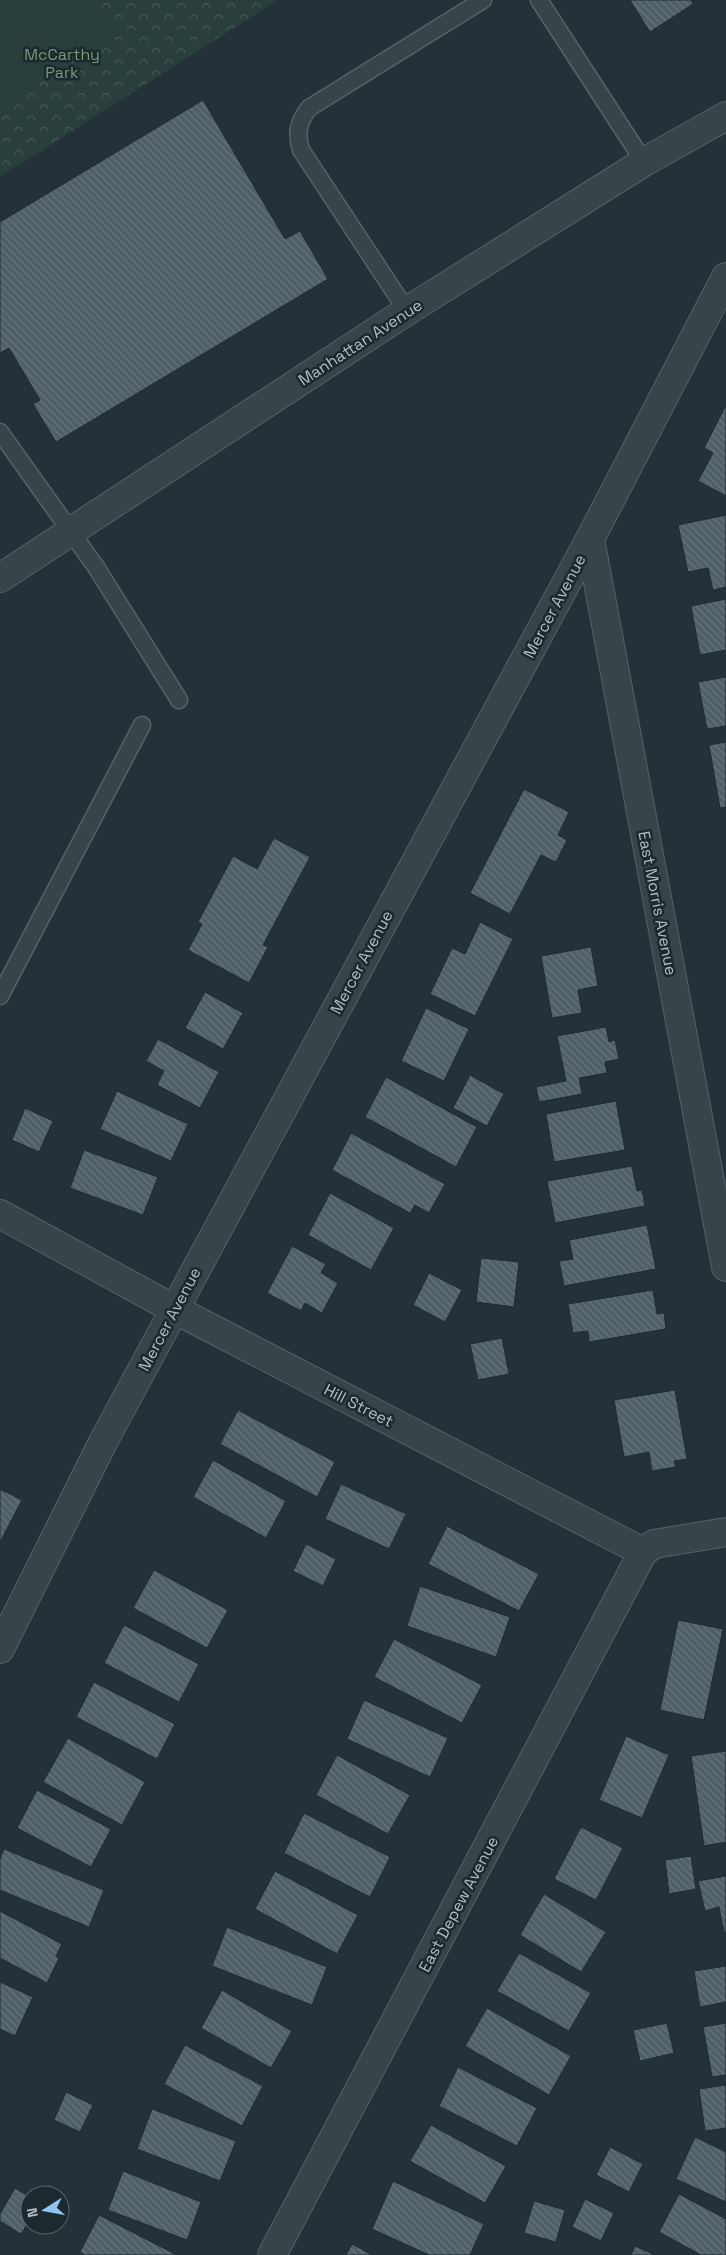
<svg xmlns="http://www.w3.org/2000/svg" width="726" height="2255" font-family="'Space Grotesk',sans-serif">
<defs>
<pattern id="forest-crowns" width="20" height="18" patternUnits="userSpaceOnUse" patternTransform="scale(1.25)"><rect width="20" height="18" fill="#293f3b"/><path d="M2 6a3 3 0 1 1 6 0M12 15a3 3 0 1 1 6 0" fill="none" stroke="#465956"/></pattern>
<pattern id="building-back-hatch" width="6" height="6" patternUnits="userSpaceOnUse" patternTransform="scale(1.25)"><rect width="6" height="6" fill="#505e68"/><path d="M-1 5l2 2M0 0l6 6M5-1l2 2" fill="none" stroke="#67737c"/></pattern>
</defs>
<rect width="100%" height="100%" fill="#243139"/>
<path fill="url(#forest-crowns)" d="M0,0H278L0,177Z"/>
<path fill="#293f3b" d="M0,0H98L118,32L0,107Z"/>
<g fill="url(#building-back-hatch)" stroke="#1f2a31">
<path d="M630,0H691L693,4L650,32Z"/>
<path d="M203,100L285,239L300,231L328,279L56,442L33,404L40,400L9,348L0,353V222Z"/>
<path d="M726,405V496L698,481L713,453L704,448Z"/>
<path d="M726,515V587L713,590L708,568L688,572L678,525Z"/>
<path d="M726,599V650L700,655L691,606Z"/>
<path d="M726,677V726L707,729L698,682Z"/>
<path d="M726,742V807L720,808L709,745Z"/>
<path d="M524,789L569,812L558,835L567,840L556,862L541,855L510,914L470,893Z"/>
<path d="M274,838L310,857L263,945L268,947L249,983L188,950L202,924L198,922L233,856L257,869Z"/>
<path d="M480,922L513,939L475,1016L430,994L452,948L465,954Z"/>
<path d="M591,947L598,986L578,990L582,1013L552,1018L541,956Z"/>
<path d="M205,992L243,1013L223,1049L185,1028Z"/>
<path d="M426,1008L469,1029L444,1081L401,1061Z"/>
<path d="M606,1027L609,1042L615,1040L619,1059L605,1062L607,1073L579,1078L582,1094L539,1102L536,1087L566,1081L557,1036Z"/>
<path d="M158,1039L219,1072L200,1108L157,1085L164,1071L146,1061Z"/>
<path d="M470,1075L504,1094L487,1126L453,1108Z"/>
<path d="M386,1077L477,1127L456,1167L365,1117Z"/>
<path d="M117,1091L188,1124L171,1161L100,1129Z"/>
<path d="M616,1101L625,1150L554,1162L546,1114Z"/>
<path d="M25,1108L53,1121L39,1152L12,1140Z"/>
<path d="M351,1133L445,1184L429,1213L415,1205L410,1213L332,1170Z"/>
<path d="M84,1150L158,1177L143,1215L70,1188Z"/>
<path d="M632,1166L637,1191L642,1190L645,1206L555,1223L547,1181Z"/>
<path d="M330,1193L394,1228L371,1270L308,1235Z"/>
<path d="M647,1225L656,1269L564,1286L559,1261L573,1259L569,1240Z"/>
<path d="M292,1246L326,1264L321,1273L338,1283L322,1313L305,1303L301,1311L267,1293Z"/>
<path d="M481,1258L519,1262L514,1307L476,1302Z"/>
<path d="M429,1273L462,1290L445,1322L413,1305Z"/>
<path d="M653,1290L657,1314L664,1313L666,1329L589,1342L588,1331L573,1333L568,1304Z"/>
<path d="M502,1338L509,1374L478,1380L470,1344Z"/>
<path d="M675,1390L687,1459L674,1461L676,1467L652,1471L649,1452L624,1457L614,1400Z"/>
<path d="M238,1410L335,1462L317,1497L220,1444Z"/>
<path d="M213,1460L286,1501L266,1538L193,1497Z"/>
<path d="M341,1484L406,1514L389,1549L325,1519Z"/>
<path d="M0,1489L22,1500L0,1542Z"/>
<path d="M447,1526L539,1574L519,1611L428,1564Z"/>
<path d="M306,1544L336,1559L323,1586L293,1571Z"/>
<path d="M154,1570L228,1610L207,1648L133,1608Z"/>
<path d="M420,1586L510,1617L496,1657L407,1626Z"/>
<path d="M678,1620L723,1629L704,1720L660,1710Z"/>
<path d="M124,1625L199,1664L179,1702L104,1663Z"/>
<path d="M394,1639L482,1685L462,1723L374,1677Z"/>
<path d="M94,1682L175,1724L157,1759L76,1717Z"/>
<path d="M364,1700L448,1738L430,1777L347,1739Z"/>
<path d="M626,1736L669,1755L642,1818L599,1800Z"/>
<path d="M68,1738L145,1782L122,1825L43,1782Z"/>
<path d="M726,1751V1842L704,1846L691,1756Z"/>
<path d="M337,1755L410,1795L388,1834L316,1795Z"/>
<path d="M37,1790L111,1829L91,1867L17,1828Z"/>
<path d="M304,1813L390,1857L370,1897L284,1853Z"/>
<path d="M581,1827L623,1848L596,1900L554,1879Z"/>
<path d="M4,1849L104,1890L89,1927L0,1890V1859Z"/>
<path d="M691,1856L696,1889L669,1894L665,1860Z"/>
<path d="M275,1871L358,1915L337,1954L255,1909Z"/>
<path d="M726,1876V1932H724L719,1907L705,1911L698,1881Z"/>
<path d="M544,1894L606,1932L581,1972L520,1935Z"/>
<path d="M0,1911L62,1944L56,1956L59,1958L47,1983L0,1958Z"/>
<path d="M227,1927L327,1967L312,2005L212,1966Z"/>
<path d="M519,1953L591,1993L569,2031L497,1991Z"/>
<path d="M726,1966V2002L700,2007L694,1971Z"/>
<path d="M0,1982L33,1997L15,2036L0,2029Z"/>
<path d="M222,1990L292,2031L271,2068L201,2028Z"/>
<path d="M487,2008L571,2056L549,2095L465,2046Z"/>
<path d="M667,2023L674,2053L640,2061L633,2030Z"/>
<path d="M726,2023V2075L712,2077L703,2027Z"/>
<path d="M185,2045L263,2086L242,2126L164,2084Z"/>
<path d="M458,2067L537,2108L517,2146L439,2106Z"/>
<path d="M726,2085V2128L705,2131L699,2089Z"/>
<path d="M66,2092L93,2105L80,2132L54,2120Z"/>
<path d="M152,2109L236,2141L220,2181L137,2149Z"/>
<path d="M431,2125L506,2166L485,2203L410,2161Z"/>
<path d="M695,2137L726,2152V2202L676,2179Z"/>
<path d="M610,2147L643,2164L629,2192L596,2175Z"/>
<path d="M123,2171L201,2202L187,2240L108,2210Z"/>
<path d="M393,2181L484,2224L470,2255H429L372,2229Z"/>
<path d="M15,2188L30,2197V2220L21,2234L0,2221V2214Z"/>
<path d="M679,2194L726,2219V2255H701L659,2232Z"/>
<path d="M585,2199L614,2213L601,2241L572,2227Z"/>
<path d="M534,2201L565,2210L556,2242L524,2233Z"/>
<path d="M99,2215L177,2255H85L80,2252Z"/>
<path d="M352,2244L372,2255H346Z"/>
<path d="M635,2246L655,2255H631Z"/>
</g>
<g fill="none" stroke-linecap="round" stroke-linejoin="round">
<g stroke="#566168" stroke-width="19">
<g id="lane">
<path d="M539,0L644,162"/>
<path d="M407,311L301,150C296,134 298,122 309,108L483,0"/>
<path d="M0,432L96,567L179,700"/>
<path d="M0,996L142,725"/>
</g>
</g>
<g stroke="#566168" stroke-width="30">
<g id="street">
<path d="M590,539L726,1267"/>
<path d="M0,578L407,311L644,162L726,116"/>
<path d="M0,1214L174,1309L643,1552"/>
<path d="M0,1649L103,1442L590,539L726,277"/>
<path d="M272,2255L643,1552L654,1544L726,1532"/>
</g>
</g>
<use href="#lane" stroke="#38434a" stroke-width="16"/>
<use href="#street" stroke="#38434a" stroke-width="28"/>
</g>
<g text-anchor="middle" stroke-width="5" stroke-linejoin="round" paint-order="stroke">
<g font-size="16" fill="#739a75" stroke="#1d282f">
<text x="62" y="60">McCarthy<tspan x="62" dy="18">Park</tspan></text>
</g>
<g font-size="16" fill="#b3bec6" stroke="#1d282f">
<text transform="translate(360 342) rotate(-33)" y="6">Manhattan Avenue</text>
<text transform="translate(554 606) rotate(-62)" y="6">Mercer Avenue</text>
<text transform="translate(658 903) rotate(79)" y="6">East Morris Avenue</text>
<text transform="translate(361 962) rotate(-62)" y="6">Mercer Avenue</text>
<text transform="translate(169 1319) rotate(-62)" y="6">Mercer Avenue</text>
<text transform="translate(359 1405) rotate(27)" y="6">Hill Street</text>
<text transform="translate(458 1904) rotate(-62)" y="6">East Depew Avenue</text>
</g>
</g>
<g transform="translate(45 2210) rotate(259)"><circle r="24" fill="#1d282f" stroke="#59646b"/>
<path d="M0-4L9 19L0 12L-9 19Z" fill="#8fc5ef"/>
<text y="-8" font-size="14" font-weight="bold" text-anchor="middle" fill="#b3bec6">N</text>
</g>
</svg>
